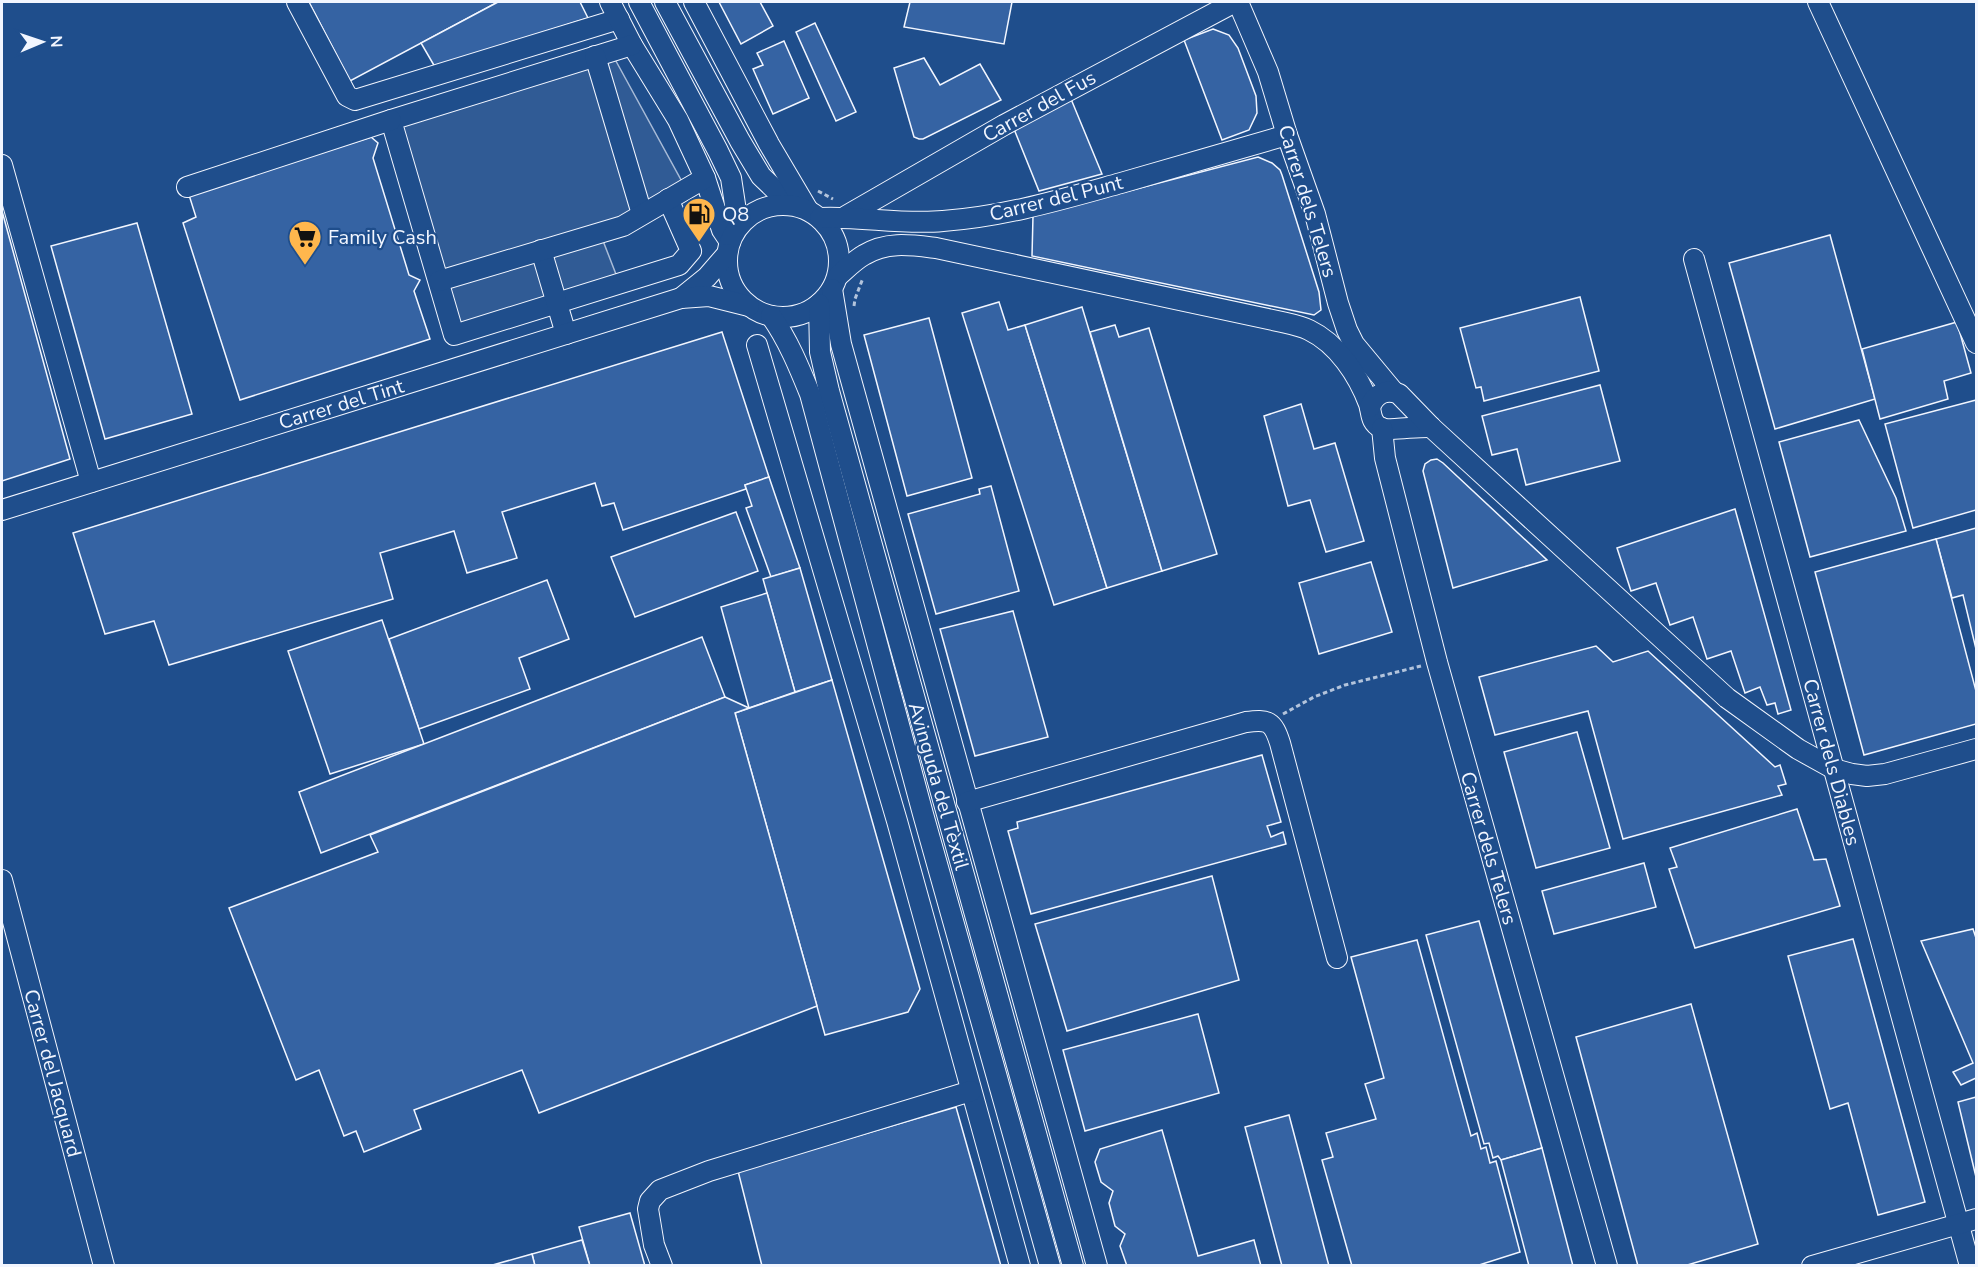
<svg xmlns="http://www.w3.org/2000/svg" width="1978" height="1267" font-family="'Nunito Sans',sans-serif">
<rect width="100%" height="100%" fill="#1f4e8c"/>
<path fill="#305b95" stroke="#a8bbd7" stroke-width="1.5" d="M611,52L686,189L600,233L619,282L454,335L391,120Z"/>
<g fill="#3563a3" stroke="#f2f6ff" stroke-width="1.5">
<path d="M309,2H498L350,81Z"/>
<path d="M498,2H580L588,18L435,67L421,43Z"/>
<path d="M719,2H760L773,26L741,44Z"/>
<path d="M910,2H1012L1004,44L904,27Z"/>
<path d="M815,23L856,112L836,121L796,32Z"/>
<path d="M1213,29L1229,35L1238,48L1256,96L1257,113L1249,130L1222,140L1184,40Z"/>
<path d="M784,41L809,98L773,114L753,69L763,65L757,53Z"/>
<path d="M924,58L940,85L980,64L1001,100L923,139H919L914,137L894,68Z"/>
<path d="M1071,99L1102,174L1039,191L1014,129Z"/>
<path d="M371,137L378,143L373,158L409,275L420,280L414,291L430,339L240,400L183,223L196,217L189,195Z"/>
<path d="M1258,157L1272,163L1280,170L1282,175L1319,292L1321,310L1314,315L1032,256L1033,216Z"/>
<path d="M2,211L70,459L2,481Z"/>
<path d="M137,223L192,414L105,439L51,246Z"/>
<path d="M1830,235L1875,399L1775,429L1729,263Z"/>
<path d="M1580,297L1599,371L1484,401L1481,387L1476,388L1460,328Z"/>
<path d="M999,302L1008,330L1025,325L1107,588L1054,605L962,313Z"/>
<path d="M1082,307L1162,571L1107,588L1025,325Z"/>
<path d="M929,318L972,478L907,496L864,335Z"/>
<path d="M1957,322L1971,373L1944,381L1948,399L1880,419L1862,349Z"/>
<path d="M1115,325L1119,337L1149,328L1217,554L1162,571L1090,332Z"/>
<path d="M722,332L769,477L745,485L746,489L623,530L614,503L602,506L595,483L502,512L517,558L467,573L454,531L380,553L393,599L169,665L154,621L105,634L73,533Z"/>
<path d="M1600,385L1620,461L1526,485L1517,449L1492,455L1482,416Z"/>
<path d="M1976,400V510L1913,528L1885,424Z"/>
<path d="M1301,404L1314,449L1335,443L1364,541L1326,552L1310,500L1288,506L1264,416Z"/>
<path d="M1859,420L1896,498L1906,531L1810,557L1779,442Z"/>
<path d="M1437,459L1443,463L1547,560L1453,588L1423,471L1425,464L1431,460Z"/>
<path d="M769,477L800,568L771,577L746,508L752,506L745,485Z"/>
<path d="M991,486L1019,591L936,614L908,514L980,494L979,489Z"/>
<path d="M1735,509L1791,710L1778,714L1775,703L1767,705L1760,687L1745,693L1731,651L1707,659L1693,617L1670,625L1656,583L1631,591L1617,548Z"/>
<path d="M736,512L758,571L635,617L611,557Z"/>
<path d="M1976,528V649L1963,595L1952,598L1936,539Z"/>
<path d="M1936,539L1976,691V724L1864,755L1815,572Z"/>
<path d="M1371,562L1392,632L1319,654L1299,583Z"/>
<path d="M800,568L832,680L795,692L763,579Z"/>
<path d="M547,580L569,639L519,658L530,689L419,729L389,639Z"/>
<path d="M767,593L795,692L749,708L721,607Z"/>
<path d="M1013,611L1048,737L975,756L940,629Z"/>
<path d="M382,620L424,744L330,774L288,651Z"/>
<path d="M702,637L725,697L321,853L299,792Z"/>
<path d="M1596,646L1613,662L1648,651L1775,767L1780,765L1786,784L1778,786L1782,795L1623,839L1588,711L1495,735L1479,677Z"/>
<path d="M832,680L920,989L908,1012L825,1035L735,713Z"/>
<path d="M725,697L749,708L735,713L817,1006L539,1113L522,1070L414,1110L421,1129L364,1152L356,1131L344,1136L319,1070L296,1080L229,908L378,852L370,835Z"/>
<path d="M1577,732L1610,848L1536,868L1504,752Z"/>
<path d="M1262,755L1281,822L1267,826L1271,837L1283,832L1286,844L1031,914L1008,831L1018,828L1017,822Z"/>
<path d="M1797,809L1814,860L1826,859L1840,906L1695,948L1669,869L1677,867L1670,848Z"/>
<path d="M1644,863L1656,907L1554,934L1542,891Z"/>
<path d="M1212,876L1239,980L1067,1031L1035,924Z"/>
<path d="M1479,921L1542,1148L1501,1160L1498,1156L1493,1158L1489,1143L1484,1144L1426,935Z"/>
<path d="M1973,929L1976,938V1078L1961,1085L1953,1072L1973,1063L1921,941Z"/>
<path d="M1853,939L1925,1202L1878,1215L1848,1103L1830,1109L1788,956Z"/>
<path d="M1417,940L1471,1136L1477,1133L1481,1149L1486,1147L1490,1163L1496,1161L1520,1252L1476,1266H1352L1322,1160L1333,1157L1326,1133L1376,1119L1365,1084L1384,1078L1351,957Z"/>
<path d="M1691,1004L1758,1244L1684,1266H1638L1576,1037Z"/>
<path d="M1198,1014L1219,1093L1085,1131L1063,1050Z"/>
<path d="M1976,1097V1177L1958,1102Z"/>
<path d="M956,1107L1001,1266H762L738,1171Z"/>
<path d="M1289,1115L1329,1266H1282L1245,1127Z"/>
<path d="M1162,1130L1198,1256L1254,1240L1261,1266H1127L1120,1246L1125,1234L1115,1226L1109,1203L1113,1191L1101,1182L1095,1162L1100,1149Z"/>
<path d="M1542,1148L1573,1266H1529L1501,1160Z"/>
<path d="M630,1213L645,1266H590L579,1227Z"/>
<path d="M582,1240L590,1266H535L532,1254Z"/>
<path d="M532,1254L535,1266H489Z"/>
</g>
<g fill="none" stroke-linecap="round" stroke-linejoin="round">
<g stroke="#f2f6ff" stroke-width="22">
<g id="minor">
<path d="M297,2L347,96L355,100L619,19"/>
<path d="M610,2L632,45L678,120L705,178L722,230L730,242"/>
<path d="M639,2L718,151L731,178L736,211V229"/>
<path d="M665,2L740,141L761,176L791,205"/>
<path d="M694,2L769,144L808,210"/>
<path d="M1238,2L1268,72L1287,135L1315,214L1338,303L1347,330L1354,344L1393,391"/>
<path d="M1818,2L1976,343"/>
<path d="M632,45L391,120L454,335L679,265L691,251L668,199"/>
<path d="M595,56L642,214"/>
<path d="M2,165L91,482"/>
<path d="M187,187L391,120"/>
<circle cx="783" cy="261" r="56"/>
<path d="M846,216L1004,125L1235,2"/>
<path d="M820,218C861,216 902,225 943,221C1003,217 1063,199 1121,183C1176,167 1232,151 1287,135"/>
<path d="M541,250L566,334"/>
<path d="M1694,259L1970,1266"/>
<path d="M838,276C846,269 855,260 864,255C887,241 911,245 936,248L1282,322C1291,324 1301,326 1309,330C1338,344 1358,375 1369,404C1372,414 1370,422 1381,428C1387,431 1420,426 1431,427"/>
<path d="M439,281L623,226L705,178"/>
<path d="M832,289L841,344L1097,1266"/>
<path d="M681,298L707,277L727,254"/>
<path d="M819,304L820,352L829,391L1073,1266"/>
<path d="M771,316C788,340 799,367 810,394L923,814L1050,1266"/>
<path d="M757,345L897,821L1020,1266"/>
<path d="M1370,407C1375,394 1386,388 1399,394L1431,427L1727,698L1798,749L1834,769L1852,774L1867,776L1885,774L1976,749"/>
<path d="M1382,428L1385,458L1437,662L1607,1266"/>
<path d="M2,510L681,298L709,296L749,306"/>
<path d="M967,802L1246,722C1268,719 1273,721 1280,743L1337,958"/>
<path d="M2,880L104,1266"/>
<path d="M662,1266L654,1245L648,1209L650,1201L660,1190L709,1171L971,1091"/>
<path d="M1812,1266L1976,1219"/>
</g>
</g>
<g stroke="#b3c4dc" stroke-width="3" stroke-dasharray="4.5 3" stroke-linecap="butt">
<path d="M818,191L833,199"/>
<path d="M854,306L855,299L863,278"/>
<path d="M1283,714L1314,697L1345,685L1421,666"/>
</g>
<use href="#minor" stroke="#1f4e8c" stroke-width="20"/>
</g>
<defs>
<g id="fuel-pin" transform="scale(1.725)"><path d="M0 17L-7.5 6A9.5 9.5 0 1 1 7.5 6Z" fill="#ffb74d" stroke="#1f4e8c"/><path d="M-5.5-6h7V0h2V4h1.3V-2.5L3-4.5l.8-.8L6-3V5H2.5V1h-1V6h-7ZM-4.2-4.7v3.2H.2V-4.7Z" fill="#111"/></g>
<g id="supermarket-pin" transform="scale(1.725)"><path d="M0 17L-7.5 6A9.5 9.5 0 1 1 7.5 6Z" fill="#ffb74d" stroke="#1f4e8c"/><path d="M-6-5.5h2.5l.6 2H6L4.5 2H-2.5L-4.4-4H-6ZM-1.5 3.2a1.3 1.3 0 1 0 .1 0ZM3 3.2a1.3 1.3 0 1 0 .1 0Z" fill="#111"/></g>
</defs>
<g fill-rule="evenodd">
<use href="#fuel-pin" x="699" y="214"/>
<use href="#supermarket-pin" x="305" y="237"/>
</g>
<g text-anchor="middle" stroke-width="4.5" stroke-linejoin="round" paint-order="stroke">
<g font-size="20" fill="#f2f6ff" stroke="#1f4e8c">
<text transform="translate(1039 106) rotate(-29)" y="7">Carrer del Fus</text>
<text transform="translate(1056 198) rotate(-14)" y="7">Carrer del Punt</text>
<text transform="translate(1308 201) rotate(73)" y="7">Carrer dels Telers</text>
<text transform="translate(341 404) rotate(-17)" y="7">Carrer del Tint</text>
<text transform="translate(1832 762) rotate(75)" y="7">Carrer dels Diables</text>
<text transform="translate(939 786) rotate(74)" y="7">Avinguda del Tèxtil</text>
<text transform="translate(1489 848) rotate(74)" y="7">Carrer dels Telers</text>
<text transform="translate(53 1073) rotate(75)" y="7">Carrer del Jacquard</text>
</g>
<g font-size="20" fill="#f2f6ff" stroke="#1f4e8c" text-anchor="start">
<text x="722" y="221">Q8</text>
<text x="328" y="244">Family Cash</text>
</g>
</g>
<rect width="1978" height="1267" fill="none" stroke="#f2f6ff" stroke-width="6"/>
<g transform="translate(42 42) rotate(88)" stroke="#1f4e8c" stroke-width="4.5" paint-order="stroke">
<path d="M0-4.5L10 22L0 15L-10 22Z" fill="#f2f6ff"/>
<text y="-9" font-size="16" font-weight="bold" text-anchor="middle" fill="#f2f6ff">N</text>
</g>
</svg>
